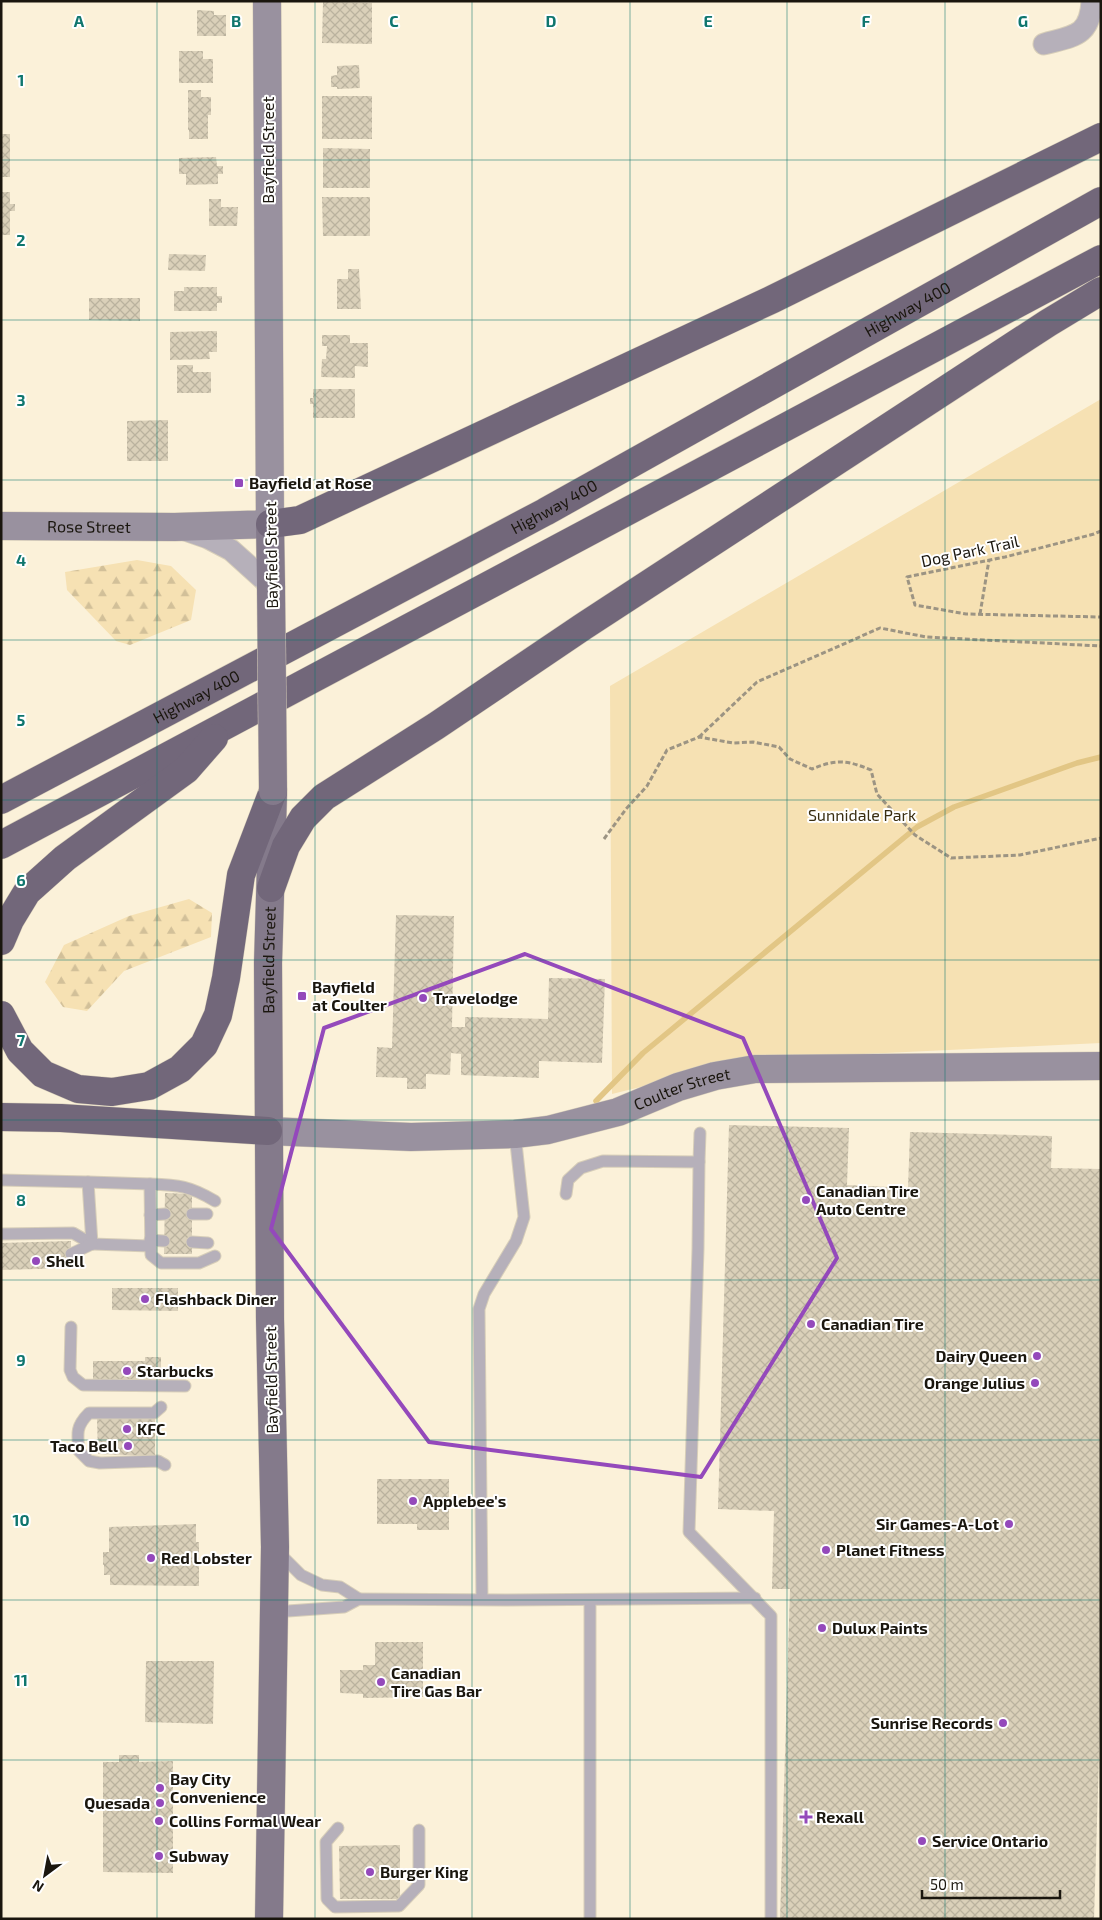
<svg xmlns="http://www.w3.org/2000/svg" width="1102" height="1920" font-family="'Exo 2',sans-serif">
<defs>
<pattern id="forest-firs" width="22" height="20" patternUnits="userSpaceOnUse" patternTransform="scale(1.25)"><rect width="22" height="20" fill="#f6e1b3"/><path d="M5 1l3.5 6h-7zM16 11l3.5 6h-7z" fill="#d2c099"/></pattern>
<pattern id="building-cross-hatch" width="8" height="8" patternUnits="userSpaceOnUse" patternTransform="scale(1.25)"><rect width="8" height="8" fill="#dad0b9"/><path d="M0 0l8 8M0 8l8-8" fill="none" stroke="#bab29e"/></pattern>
</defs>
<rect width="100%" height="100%" fill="#fbf1d9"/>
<path fill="#f6e1b3" d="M1101,399V1043L754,1059L612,1094L610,686Z"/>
<g fill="url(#forest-firs)">
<path d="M137,560L171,566L196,590L191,620L130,645L116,641L67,590L65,572Z"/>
<path d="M189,899L212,913L211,937L124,971L87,1011L63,1007L45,982L64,945L129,916Z"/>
</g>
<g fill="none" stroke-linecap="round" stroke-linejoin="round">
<path stroke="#e2c685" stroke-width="5.5" d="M596,1101L643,1053L917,827L954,807L1077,763L1101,757"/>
</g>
<g fill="url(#building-cross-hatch)">
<path d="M323,2L372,3V44L322,43Z"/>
<path d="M197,10L214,11V15H226V36H197Z"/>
<path d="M179,51H203V59H213V83H179Z"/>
<path d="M359,65L360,88L337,89V87H331V76L337,75V66Z"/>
<path d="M188,90H201V97H211V115H208V139H189V130H188Z"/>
<rect x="322" y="96" width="50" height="43"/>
<rect x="1" y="134" width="9" height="43"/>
<path d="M323,148L370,149V188H323Z"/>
<path d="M216,157L217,166H223V174H218V184L186,185V174H179V158Z"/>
<path d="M1,192H10V204H15V211H10V235H1Z"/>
<path d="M322,197H370V236H323Z"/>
<path d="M209,199H221V207H238L237,226H209Z"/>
<path d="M169,254L206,255L205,271L168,270Z"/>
<path d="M348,269H359L361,309H337V279H348Z"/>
<path d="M184,287H217V296H222V303H217V311H174V291H184Z"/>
<path d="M89,298H140V321L89,320Z"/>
<path d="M217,331V352H209L210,359L170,360V332Z"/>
<path d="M322,335H350V343H368V367L355,366V378L321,377L322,359H326L327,346H322Z"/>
<path d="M177,365H193V372H211V393H177Z"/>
<path d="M313,389H355V418H313V404H310V398H313Z"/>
<path d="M168,420V461H127V421Z"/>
<path d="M396,915L454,916L452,1027H465V1017L548,1019L549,978L605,979L602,1063L539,1061V1078L461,1075V1054L451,1053L450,1075L426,1074V1089H407V1078L376,1077L377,1047L392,1048Z"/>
<path d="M729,1125L849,1128L847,1185L908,1188L910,1132L1052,1136L1051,1168L1101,1169V1691L1094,1919H780L790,1589H772L774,1511L718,1509Z"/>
<path d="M165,1193L192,1194V1254H164Z"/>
<path d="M71,1241V1268L1,1270V1243Z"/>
<path d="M112,1288H178V1311L112,1310Z"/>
<path d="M145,1357H161V1385L93,1381V1361H145Z"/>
<path d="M155,1418V1456L98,1454L97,1419Z"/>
<path d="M377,1479H449V1530H417V1524H377Z"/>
<path d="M196,1524V1542H199V1586L110,1585V1575H104V1565H103V1552H109V1527Z"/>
<path d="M375,1642H423V1697L363,1698V1694L340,1693V1670H363V1665H375Z"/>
<path d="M146,1661H214L213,1724L145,1722Z"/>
<path d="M119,1755H139V1762L173,1761V1873L103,1872V1762H119Z"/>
<path d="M400,1845V1899H340L339,1846Z"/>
</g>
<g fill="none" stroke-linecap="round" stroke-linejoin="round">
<g stroke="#d7ceb9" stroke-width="13">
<g id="lane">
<path d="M699,1162L700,1133"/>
<path d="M1,1180L88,1182"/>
<path d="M566,1194L568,1180L581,1168L603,1161L699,1162L698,1249L689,1532L771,1616V1919"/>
<path d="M215,1201C190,1186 179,1185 150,1184L151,1255L161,1263H199L215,1256"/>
<path d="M192,1214H207"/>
<path d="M150,1215L165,1214"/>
<path d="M1,1234L73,1233L92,1244"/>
<path d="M150,1240L164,1241"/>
<path d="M192,1242L208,1243"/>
<path d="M150,1246L92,1244L88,1182L150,1184"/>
<path d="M71,1254L92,1244"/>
<path d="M71,1327L70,1370L73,1377L83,1385L185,1386"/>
<path d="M161,1407L154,1413H89C76,1426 77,1433 79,1451L89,1461L100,1463L158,1461L165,1465"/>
<path d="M278,1552L301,1575L322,1585L340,1587L359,1599"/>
<path d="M482,1599L479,1309L484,1294L516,1241L524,1217L515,1134"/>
<path d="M274,1612L344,1607L359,1599L505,1600L755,1598"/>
<path d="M338,1828L326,1842L327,1899L335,1907L399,1906L419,1885V1830"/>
<path d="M590,1919V1600"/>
</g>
</g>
<g stroke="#d7ceb9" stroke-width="23">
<g id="street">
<path d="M1044,44C1073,36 1090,37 1092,1"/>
<path d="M185,530L208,538L231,550L271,586"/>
</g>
</g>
<g stroke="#d7ceb9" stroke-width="29">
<g id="secondary">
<path id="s1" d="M1,526L175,527L270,524L267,1"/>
<path id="s2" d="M268,1131L411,1137L515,1134L548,1130L618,1112L678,1087L715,1076L755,1069L1101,1066"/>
</g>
</g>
<g stroke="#d7ceb9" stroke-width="29">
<g id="primary">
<path d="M270,524L271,586"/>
<path id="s3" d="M269,1919L275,1547L270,1319L268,963L273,795"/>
</g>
</g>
<g stroke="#d7ceb9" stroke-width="29">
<g id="highway">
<path d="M270,524L300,520L773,299L1101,137"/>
<path id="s4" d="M1,800L545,512L1101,201"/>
<path d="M1,845L1101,259"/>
<path d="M271,888L286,846L303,818L324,797L436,726L584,626L1048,323L1101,291"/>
<path d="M1,941L10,920L27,892L65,858L186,770L214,738"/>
<path d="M1,1015L20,1051L43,1074L78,1089L112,1092L149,1086L180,1069L204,1045L218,1015L226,978L241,875L273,791"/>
<path d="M1,1117L61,1118L268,1131"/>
</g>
</g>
<g stroke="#9c9483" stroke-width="3" stroke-dasharray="5 2.5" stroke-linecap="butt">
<path d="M1101,531L1094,534L1005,557L907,577L915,605L966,614L1101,617"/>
<path d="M980,614L989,560"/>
<path d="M699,737L757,682L880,628L926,637L1101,646"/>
<path d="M604,839L626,809L647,786L667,750L699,737L733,743L753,742L779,747L790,759L812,769C836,759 847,760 871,770L877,794L915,835L951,858L1020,855L1101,838"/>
</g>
<use href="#lane" stroke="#b6b0ba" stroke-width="11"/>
<use href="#street" stroke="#b6b0ba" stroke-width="21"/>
<use href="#secondary" stroke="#99919f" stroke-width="28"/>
<use href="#primary" stroke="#847a8b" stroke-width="28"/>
<use href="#highway" stroke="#72677a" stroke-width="28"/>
<g stroke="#d7ceb9" stroke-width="29" stroke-linecap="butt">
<path id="primary-bridge" d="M271,586L273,791"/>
</g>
<use href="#primary-bridge" stroke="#847a8b" stroke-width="28"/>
</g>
<path fill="none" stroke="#9449bb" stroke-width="4" stroke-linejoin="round" d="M525,954L743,1038L837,1258L701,1477L429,1442L271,1229L324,1028Z"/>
<path fill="none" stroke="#0f766e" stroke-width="1" stroke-opacity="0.55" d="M157,1V1919M315,1V1919M472,1V1919M630,1V1919M787,1V1919M945,1V1919M1,160H1101M1,320H1101M1,480H1101M1,640H1101M1,800H1101M1,960H1101M1,1120H1101M1,1280H1101M1,1440H1101M1,1600H1101M1,1760H1101"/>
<g fill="#9449bb" stroke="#fff" stroke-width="2">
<rect x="234" y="478" width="10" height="10" rx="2.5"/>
<rect x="297" y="991" width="10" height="10" rx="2.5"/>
<circle cx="423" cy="998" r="5"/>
<circle cx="806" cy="1200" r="5"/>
<circle cx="36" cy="1261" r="5"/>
<circle cx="145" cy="1299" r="5"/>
<circle cx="811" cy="1324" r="5"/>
<circle cx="1037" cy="1356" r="5"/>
<circle cx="127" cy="1371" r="5"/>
<circle cx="1035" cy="1383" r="5"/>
<circle cx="127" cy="1429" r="5"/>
<circle cx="128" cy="1446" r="5"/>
<circle cx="413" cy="1501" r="5"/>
<circle cx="1009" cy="1524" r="5"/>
<circle cx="826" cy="1550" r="5"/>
<circle cx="151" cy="1558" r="5"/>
<circle cx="822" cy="1628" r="5"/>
<circle cx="381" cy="1682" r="5"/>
<circle cx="1003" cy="1723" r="5"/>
<circle cx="160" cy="1788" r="5"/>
<circle cx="160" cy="1803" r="5"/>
<path d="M803.5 1809.5h5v5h5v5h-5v5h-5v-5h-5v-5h5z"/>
<circle cx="159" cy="1821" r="5"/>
<circle cx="922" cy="1841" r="5"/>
<circle cx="159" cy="1856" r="5"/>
<circle cx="370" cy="1872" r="5"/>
</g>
<g text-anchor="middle" stroke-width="4" stroke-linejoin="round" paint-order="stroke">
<g font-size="16" fill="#1a160e" stroke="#fff">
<text transform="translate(268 150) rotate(-90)" y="6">Bayfield Street</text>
<text dy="6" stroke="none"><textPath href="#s4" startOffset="1031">Highway 400</textPath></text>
<text dy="6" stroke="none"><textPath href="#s4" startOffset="626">Highway 400</textPath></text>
<text dy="6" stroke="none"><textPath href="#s1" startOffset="88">Rose Street</textPath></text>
<text transform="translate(970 551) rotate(-12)" y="6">Dog Park Trail</text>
<text transform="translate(271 555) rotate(-91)" y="6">Bayfield Street</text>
<text dy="6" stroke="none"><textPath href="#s4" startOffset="221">Highway 400</textPath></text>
<text dy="6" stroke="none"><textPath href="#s3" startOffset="959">Bayfield Street</textPath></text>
<text dy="6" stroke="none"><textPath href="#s2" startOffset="421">Coulter Street</textPath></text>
<text transform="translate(271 1380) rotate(-91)" y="6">Bayfield Street</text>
</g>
<g font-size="16" font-weight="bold" fill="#1a160e" stroke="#fff" text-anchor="start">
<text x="249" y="489">Bayfield at Rose</text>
<text x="312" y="993">Bayfield<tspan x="312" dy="18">at Coulter</tspan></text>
<text x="433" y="1004">Travelodge</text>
<text x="816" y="1197">Canadian Tire<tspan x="816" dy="18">Auto Centre</tspan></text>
<text x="46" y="1267">Shell</text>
<text x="155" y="1305">Flashback Diner</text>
<text x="821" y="1330">Canadian Tire</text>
<text x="1027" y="1362" text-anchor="end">Dairy Queen</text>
<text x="137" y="1377">Starbucks</text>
<text x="1025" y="1389" text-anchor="end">Orange Julius</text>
<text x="137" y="1435">KFC</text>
<text x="118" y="1452" text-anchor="end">Taco Bell</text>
<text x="423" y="1507">Applebee's</text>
<text x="999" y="1530" text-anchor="end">Sir Games-A-Lot</text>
<text x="836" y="1556">Planet Fitness</text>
<text x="161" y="1564">Red Lobster</text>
<text x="832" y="1634">Dulux Paints</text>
<text x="391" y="1679">Canadian<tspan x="391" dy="18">Tire Gas Bar</tspan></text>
<text x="993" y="1729" text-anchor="end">Sunrise Records</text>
<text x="170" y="1785">Bay City<tspan x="170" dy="18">Convenience</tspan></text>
<text x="150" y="1809" text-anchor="end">Quesada</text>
<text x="816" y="1823">Rexall</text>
<text x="169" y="1827">Collins Formal Wear</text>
<text x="932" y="1847">Service Ontario</text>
<text x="169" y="1862">Subway</text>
<text x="380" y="1878">Burger King</text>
</g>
<g font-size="16" fill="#3a2e11" stroke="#fff">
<text x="862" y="821">Sunnidale Park</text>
</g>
</g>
<g font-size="16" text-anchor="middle" font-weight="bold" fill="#0f766e" stroke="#fff" stroke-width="4" stroke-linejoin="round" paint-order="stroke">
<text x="79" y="27">A</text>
<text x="236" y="27">B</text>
<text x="394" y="27">C</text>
<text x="551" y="27">D</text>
<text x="708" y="27">E</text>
<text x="866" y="27">F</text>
<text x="1023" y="27">G</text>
<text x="21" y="86">1</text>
<text x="21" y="246">2</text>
<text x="21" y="406">3</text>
<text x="21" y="566">4</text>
<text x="21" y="726">5</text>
<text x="21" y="886">6</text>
<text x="21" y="1046">7</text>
<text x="21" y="1206">8</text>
<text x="21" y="1366">9</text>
<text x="21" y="1526">10</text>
<text x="21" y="1686">11</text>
</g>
<rect width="1102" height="1920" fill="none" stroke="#1a160e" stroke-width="5"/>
<g transform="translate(45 1875) rotate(212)" stroke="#ffffff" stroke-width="4" paint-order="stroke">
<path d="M0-4L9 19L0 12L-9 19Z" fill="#1a160e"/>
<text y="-8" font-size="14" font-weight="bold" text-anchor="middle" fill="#1a160e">N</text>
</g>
<path d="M922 1890v8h138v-8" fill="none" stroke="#1a160e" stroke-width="2.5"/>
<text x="930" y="1890" font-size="15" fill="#1a160e" stroke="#ffffff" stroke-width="4" paint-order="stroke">50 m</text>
</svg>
